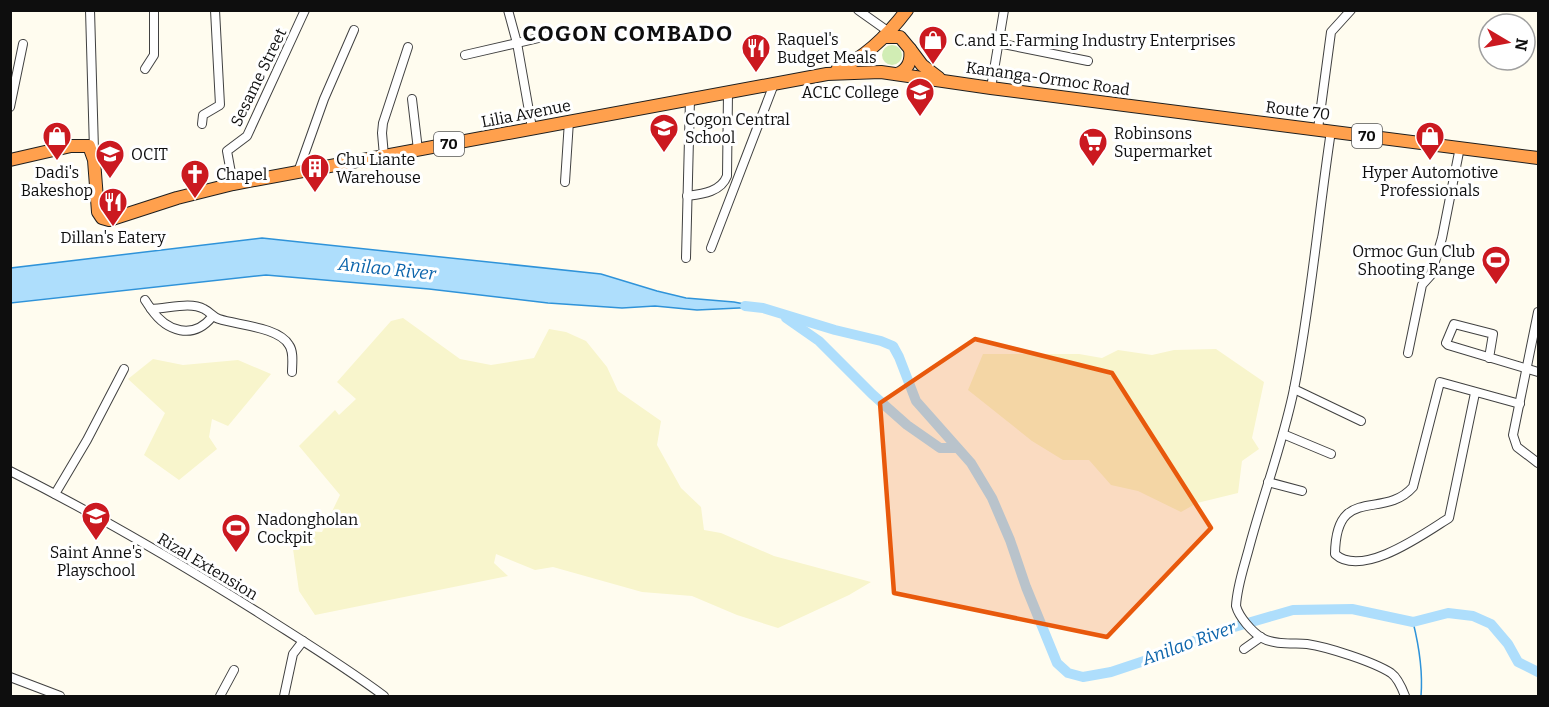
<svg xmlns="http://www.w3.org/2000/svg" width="1549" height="707" font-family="Bitter,serif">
<rect width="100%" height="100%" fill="#fffcef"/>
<g fill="#f8f5cc">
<path d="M403,318L460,359L491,365L534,358L549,329L566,332L586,341L607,367L618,391L661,421L657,445L681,488L701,507L704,530L721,533L774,556L871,582L849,595L778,628L737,615L692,596L642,592L553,567L535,570L496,554L494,563L508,576L315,615L299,591L292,542L300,531L322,532L340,495L299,446L335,410L339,415L356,399L337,382L391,321Z"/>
<path d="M1216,349L1264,382L1252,438L1259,449L1242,461L1238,493L1197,503L1181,512L1138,491L1111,485L1089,460H1063L1032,441L968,390L983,354H1079L1102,358L1118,350L1152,355L1174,350Z"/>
<path d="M153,359L183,365L238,360L271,374L228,426L212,419L209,437L217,449L179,480L144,455L165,413L128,379Z"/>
</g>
<circle fill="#d1edb4" cx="892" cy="55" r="10"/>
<path fill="#aedefc" stroke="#2f93d9" stroke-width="1.5" d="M262,238L601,274L657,291L686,298L734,302L760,307L697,310L655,306L622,308L548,303L429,289L266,275L11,303V268Z"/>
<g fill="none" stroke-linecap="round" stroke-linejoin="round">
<path stroke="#2f93d9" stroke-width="1.5" d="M1413,622C1419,646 1423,671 1421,696"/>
<g stroke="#aedefc" stroke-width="10">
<path d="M745,306L763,308L835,330L881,341L893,346L899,357L916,401L971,463L992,498L1010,540L1026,587L1057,663L1068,673L1083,677L1111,672L1147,660L1217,632L1293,610L1352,609L1413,622L1448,613L1473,616L1491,624L1508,644L1518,662L1538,672"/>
<path d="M786,318L819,341L872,394L907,425L940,448H957"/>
</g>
<g stroke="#414141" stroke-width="10">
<g id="minor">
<path d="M90,10L94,150"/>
<path d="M508,10L517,43L532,128"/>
<path d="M858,10L889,32"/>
<path d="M998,43L1088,61"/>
<path d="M465,55L556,34"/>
<path d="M145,69L154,55V10"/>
<path d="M991,88L1004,10"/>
<path d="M412,99L418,150"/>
<path d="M10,107L23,44"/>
<path d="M202,124L203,115L220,105L215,10"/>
<path d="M1318,129L1331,32L1351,10"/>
<path d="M1331,131C1318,217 1311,304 1294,389C1283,443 1263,495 1249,548C1244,567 1237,586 1236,606C1239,617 1252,632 1262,638C1274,645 1294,643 1307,644C1328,647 1374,662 1391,673C1398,678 1402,688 1405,696"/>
<path d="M384,156L382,133L383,123L408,47"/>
<path d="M298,172L324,99L354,30"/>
<path d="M565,182L569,121"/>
<path d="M233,184L227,151L247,136L305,10"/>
<path d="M687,196C702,194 721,192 727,176L728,93"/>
<path d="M711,248L774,84"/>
<path d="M686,258L690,99"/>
<path d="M145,300L151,309C167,309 190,301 204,309C210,312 213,317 219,319C237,325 279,327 289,345C294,352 292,364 292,372"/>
<path d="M151,309C167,332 193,340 212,317"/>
<path d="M1538,312L1513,435L1517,447L1538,463"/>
<path d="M1408,353L1422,285L1431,275L1442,238L1460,147"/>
<path d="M1489,358L1493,334L1454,324L1446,343L1448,345L1538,372"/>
<path d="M1294,389L1361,421"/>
<path d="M1475,393L1449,518C1425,533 1362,579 1335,554C1336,483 1383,521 1413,487L1440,382L1520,404"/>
<path d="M1283,434L1331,454"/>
<path d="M10,471C96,514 178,562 259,613C301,640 344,666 384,696"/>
<path d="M1268,482L1302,491"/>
<path d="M55,494L87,440L124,369"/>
<path d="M1244,649L1261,637"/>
<path d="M10,677L60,696"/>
<path d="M220,696L234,670"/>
<path d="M284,696L293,654L303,641"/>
</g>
</g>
<g stroke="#1f1f1f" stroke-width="14">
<g id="highway">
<path d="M884,37H900L910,49C912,61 908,70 897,74"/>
<path d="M910,49L922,65L939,78"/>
<path d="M837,70C865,58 888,35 907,10"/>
<path d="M10,160L71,146H89L94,160L98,212L102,218L109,220L177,198L233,184L827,74L881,72L991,88L1538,158"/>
</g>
</g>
<use href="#minor" stroke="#fff" stroke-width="8"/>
<use href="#highway" stroke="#ffa04d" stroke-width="12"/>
</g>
<path fill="#e8590c" fill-opacity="0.2" stroke="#e8590c" stroke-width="4.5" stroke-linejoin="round" d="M975,339L1112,373L1211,528L1107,637L894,593L880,403Z"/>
<defs>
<g id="shop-pin" transform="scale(1.5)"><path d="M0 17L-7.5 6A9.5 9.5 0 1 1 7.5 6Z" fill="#cb1920" stroke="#fff"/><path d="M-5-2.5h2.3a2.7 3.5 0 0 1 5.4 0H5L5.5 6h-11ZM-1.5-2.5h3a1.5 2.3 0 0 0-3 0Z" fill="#fff"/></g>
<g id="restaurant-pin" transform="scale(1.5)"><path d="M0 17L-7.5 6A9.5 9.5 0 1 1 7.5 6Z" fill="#cb1920" stroke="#fff"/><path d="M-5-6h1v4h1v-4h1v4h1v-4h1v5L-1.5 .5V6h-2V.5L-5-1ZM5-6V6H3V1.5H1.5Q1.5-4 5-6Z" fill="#fff"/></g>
<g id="school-pin" transform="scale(1.5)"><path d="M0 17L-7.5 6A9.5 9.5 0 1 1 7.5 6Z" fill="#cb1920" stroke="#fff"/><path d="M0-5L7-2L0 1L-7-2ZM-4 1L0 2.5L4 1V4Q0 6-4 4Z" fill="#fff"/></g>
<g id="supermarket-pin" transform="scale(1.5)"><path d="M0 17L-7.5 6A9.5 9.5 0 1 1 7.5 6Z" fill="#cb1920" stroke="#fff"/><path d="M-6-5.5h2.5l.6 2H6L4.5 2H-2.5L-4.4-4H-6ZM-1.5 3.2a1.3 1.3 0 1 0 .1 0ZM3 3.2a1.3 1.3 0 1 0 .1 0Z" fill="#fff"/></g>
<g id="university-pin" transform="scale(1.5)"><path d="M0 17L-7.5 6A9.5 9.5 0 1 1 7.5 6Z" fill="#cb1920" stroke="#fff"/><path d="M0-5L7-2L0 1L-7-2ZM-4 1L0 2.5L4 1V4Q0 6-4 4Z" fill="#fff"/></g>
<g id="building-pin" transform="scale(1.5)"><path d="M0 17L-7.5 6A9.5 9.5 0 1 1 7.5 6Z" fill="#cb1920" stroke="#fff"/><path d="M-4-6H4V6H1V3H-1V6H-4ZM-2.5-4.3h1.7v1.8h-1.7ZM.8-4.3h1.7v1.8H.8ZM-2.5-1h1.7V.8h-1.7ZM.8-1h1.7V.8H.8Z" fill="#fff"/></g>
<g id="church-pin" transform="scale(1.5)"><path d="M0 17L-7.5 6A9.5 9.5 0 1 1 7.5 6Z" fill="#cb1920" stroke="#fff"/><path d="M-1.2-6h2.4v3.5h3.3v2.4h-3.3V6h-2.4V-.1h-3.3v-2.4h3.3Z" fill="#fff"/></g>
<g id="stadium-pin" transform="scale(1.5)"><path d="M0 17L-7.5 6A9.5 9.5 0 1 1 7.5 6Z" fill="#cb1920" stroke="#fff"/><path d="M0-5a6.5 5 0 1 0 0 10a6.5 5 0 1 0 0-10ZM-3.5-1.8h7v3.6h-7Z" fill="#fff"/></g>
</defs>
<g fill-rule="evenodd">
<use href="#shop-pin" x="933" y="40"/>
<use href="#restaurant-pin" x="756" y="48"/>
<use href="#school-pin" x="920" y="92"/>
<use href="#school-pin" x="664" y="128"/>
<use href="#shop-pin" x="57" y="136"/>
<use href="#shop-pin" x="1430" y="136"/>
<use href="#supermarket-pin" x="1093" y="142"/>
<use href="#university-pin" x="110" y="154"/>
<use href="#building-pin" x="315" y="168"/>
<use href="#church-pin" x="195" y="174"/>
<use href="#restaurant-pin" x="113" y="202"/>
<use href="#stadium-pin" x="1496" y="260"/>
<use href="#school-pin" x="96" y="516"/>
<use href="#stadium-pin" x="236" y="528"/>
</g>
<g text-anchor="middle" stroke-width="6" stroke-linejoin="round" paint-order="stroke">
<g fill="#fff" stroke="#565656" stroke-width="1.5">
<rect x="1352" y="124" width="30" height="24" rx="4.5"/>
<rect x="434" y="132" width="30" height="24" rx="4.5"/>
</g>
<g font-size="15" font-weight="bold" fill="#0e0e0e">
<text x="1367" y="141">70</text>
<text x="449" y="149">70</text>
</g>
<g font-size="16" fill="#0e0e0e" stroke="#fff" text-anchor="start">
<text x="777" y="45">Raquel's<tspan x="777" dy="18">Budget Meals</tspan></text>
<text x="954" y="46">C.and E. Farming Industry Enterprises</text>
<text x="899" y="98" text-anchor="end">ACLC College</text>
<text x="685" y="125">Cogon Central<tspan x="685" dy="18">School</tspan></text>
<text x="1114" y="139">Robinsons<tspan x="1114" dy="18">Supermarket</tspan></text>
<text x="131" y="160">OCIT</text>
<text x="336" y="165">Chu Liante<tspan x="336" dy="18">Warehouse</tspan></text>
<text x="57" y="178" text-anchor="middle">Dadi's<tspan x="57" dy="18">Bakeshop</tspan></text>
<text x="1430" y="178" text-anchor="middle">Hyper Automotive<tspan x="1430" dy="18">Professionals</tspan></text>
<text x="216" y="180">Chapel</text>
<text x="113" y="243" text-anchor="middle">Dillan's Eatery</text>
<text x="1475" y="257" text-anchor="end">Ormoc Gun Club<tspan x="1475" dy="18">Shooting Range</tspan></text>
<text x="257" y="525">Nadongholan<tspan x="257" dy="18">Cockpit</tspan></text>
<text x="96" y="558" text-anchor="middle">Saint Anne's<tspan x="96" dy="18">Playschool</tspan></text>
</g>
<g font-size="16" fill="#0e0e0e" stroke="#fff">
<text transform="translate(258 77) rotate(-64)" y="6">Sesame Street</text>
<text transform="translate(1048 78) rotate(8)" y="6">Kananga-Ormoc Road</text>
<text transform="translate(1298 110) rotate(7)" y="6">Route 70</text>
<text transform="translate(526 113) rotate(-11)" y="6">Lilia Avenue</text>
<text transform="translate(208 566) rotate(31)" y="6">Rizal Extension</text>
</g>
<g font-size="18" font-style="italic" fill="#0c64ab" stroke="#fff">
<text transform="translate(387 269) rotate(6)" y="6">Anilao River</text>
<text transform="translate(1189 643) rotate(-20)" y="6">Anilao River</text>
</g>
<g font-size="22" font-weight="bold" letter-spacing="1.5" fill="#0e0e0e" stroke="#fff">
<text x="628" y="41">COGON COMBADO</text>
</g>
</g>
<rect width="1549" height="707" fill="none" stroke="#0e0e0e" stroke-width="24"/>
<g transform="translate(1507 42) rotate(100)"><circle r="28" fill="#ffffff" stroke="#9f9f9f" stroke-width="1.5"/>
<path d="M0-4.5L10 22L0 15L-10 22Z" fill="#cb1920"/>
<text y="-9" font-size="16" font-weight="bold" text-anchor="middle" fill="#0e0e0e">N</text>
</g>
</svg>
